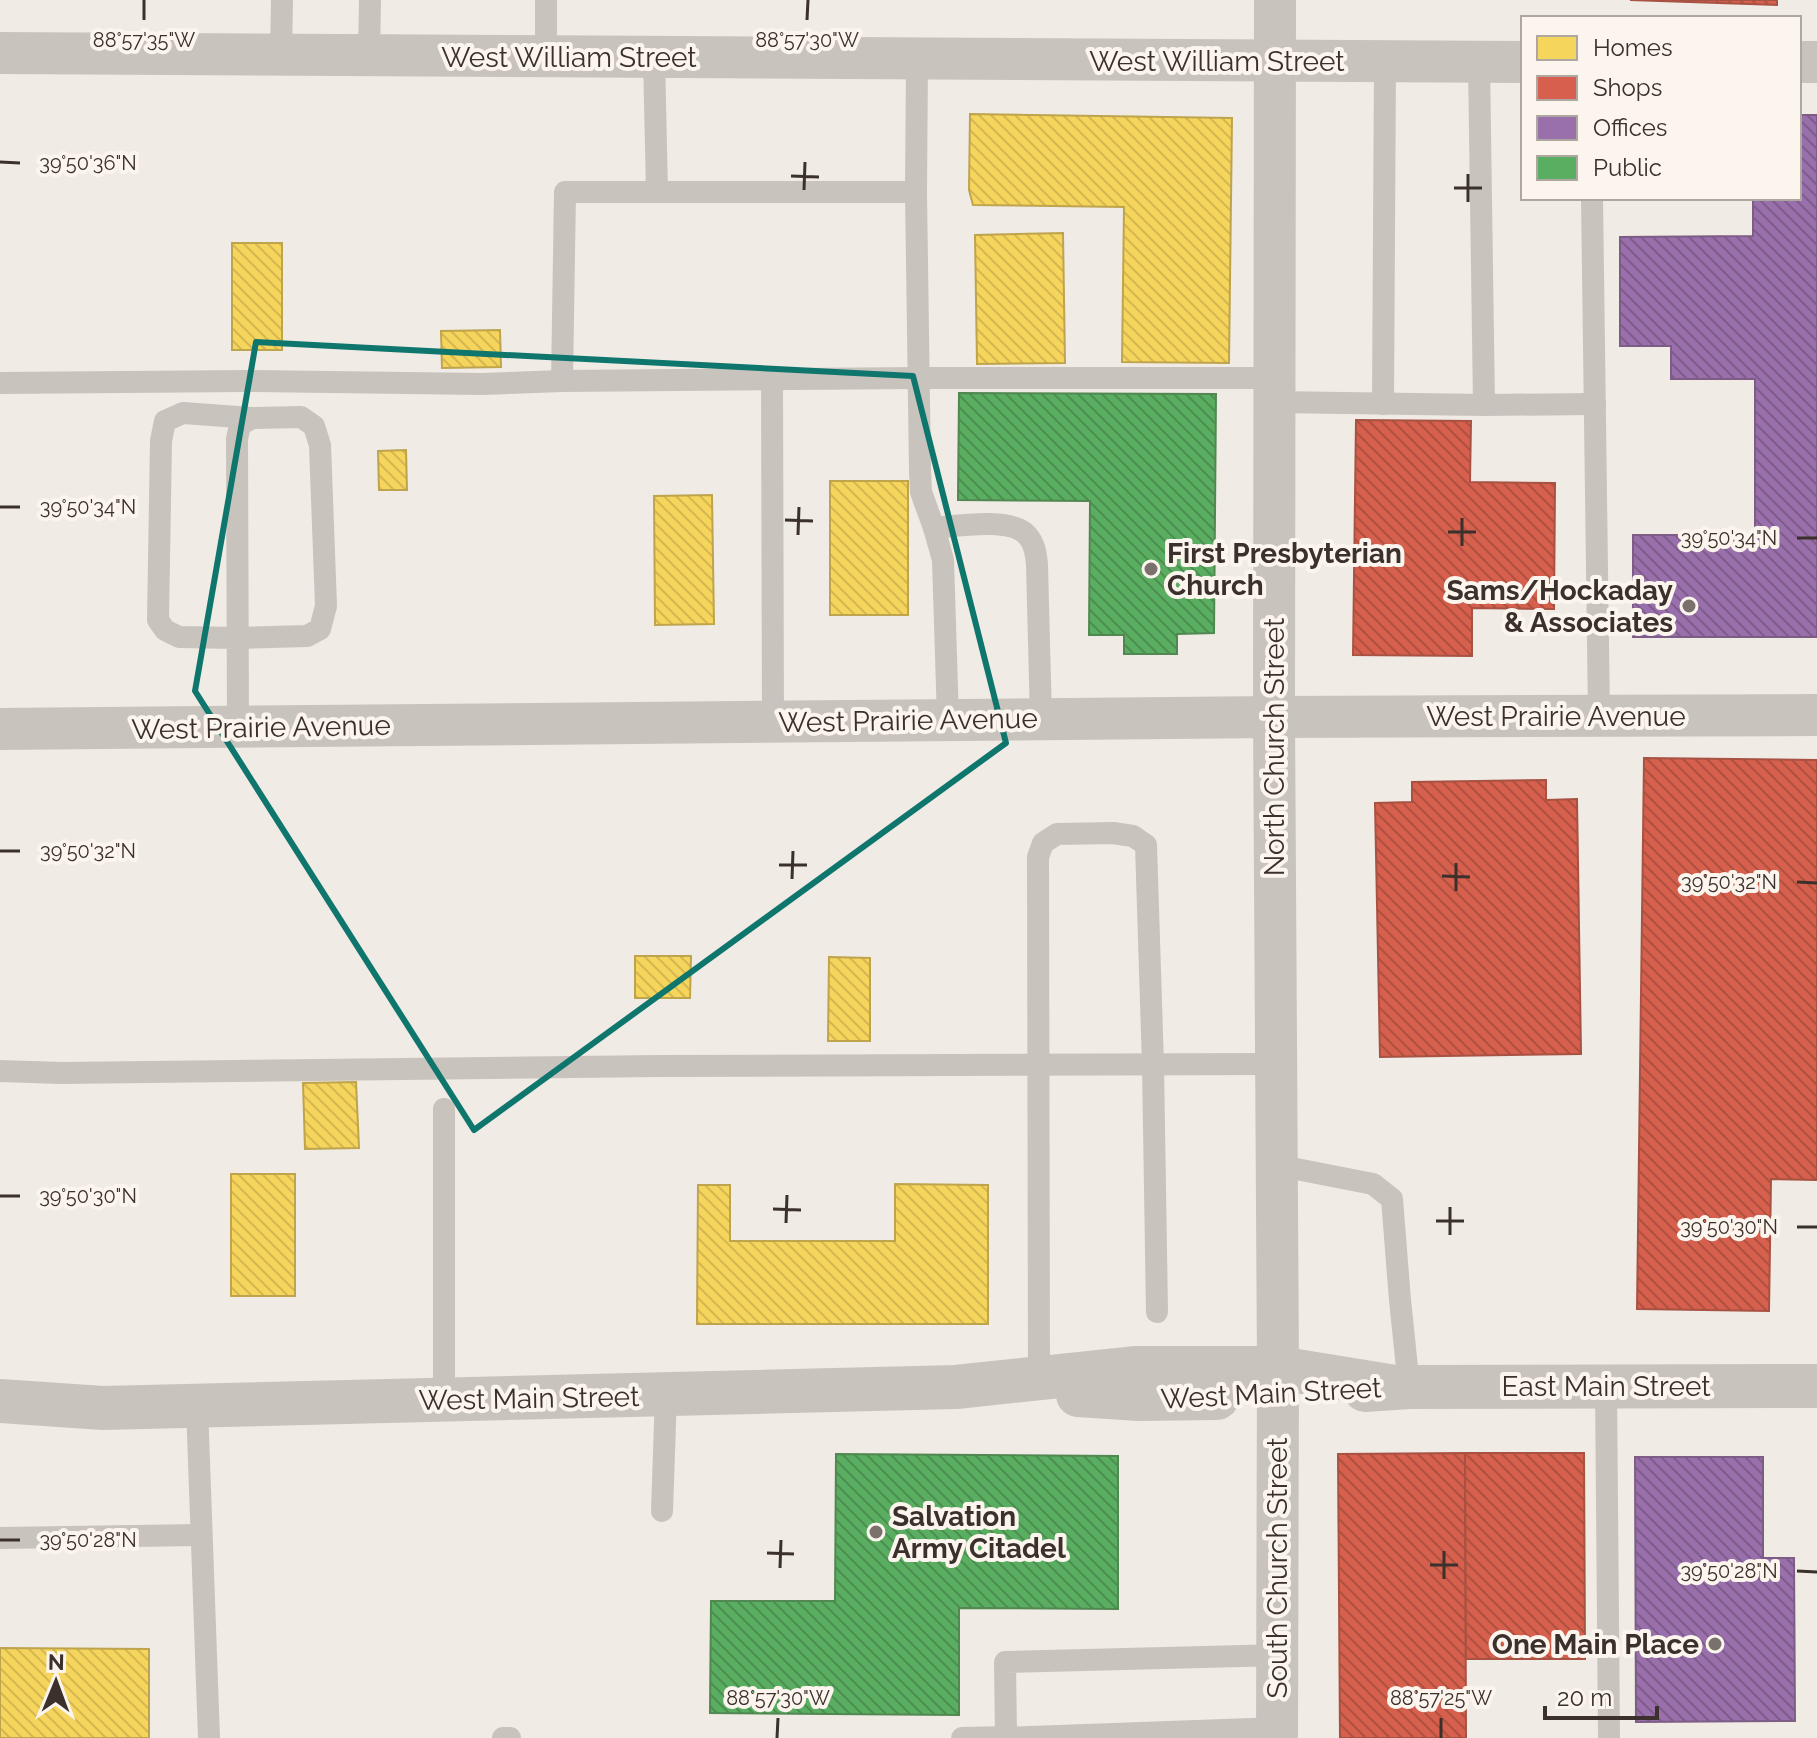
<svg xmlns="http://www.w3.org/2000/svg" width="1817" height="1738" font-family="Raleway,sans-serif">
<defs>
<pattern id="homes-back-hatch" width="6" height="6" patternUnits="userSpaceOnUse" patternTransform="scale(2)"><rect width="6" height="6" fill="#f6d55c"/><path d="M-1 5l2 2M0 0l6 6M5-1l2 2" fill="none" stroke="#d4b750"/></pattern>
<pattern id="shops-back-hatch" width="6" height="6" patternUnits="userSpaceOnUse" patternTransform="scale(2)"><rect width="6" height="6" fill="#d6604d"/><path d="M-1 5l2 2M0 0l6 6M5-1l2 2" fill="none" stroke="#af5040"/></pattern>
<pattern id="offices-back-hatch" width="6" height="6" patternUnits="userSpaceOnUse" patternTransform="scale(2)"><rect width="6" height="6" fill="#9970ab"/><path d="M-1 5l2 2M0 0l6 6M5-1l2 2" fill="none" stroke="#7e5c8b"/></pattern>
<pattern id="public-back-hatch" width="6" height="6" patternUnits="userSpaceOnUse" patternTransform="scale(2)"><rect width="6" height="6" fill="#5aae61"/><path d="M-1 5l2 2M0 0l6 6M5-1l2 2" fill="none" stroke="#4c8e50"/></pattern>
</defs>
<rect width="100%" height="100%" fill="#f0ebe5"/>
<g fill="url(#homes-back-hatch)" stroke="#bea44d" stroke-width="2">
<path d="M970,114L1232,118L1229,363L1122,362L1124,207L973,205L969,190Z"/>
<path d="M1063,233L1065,363L977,364L975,235Z"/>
<rect x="232" y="243" width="50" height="107"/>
<path d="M500,330L501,367L442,368L441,331Z"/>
<path d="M406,450L407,490H379L378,451Z"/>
<rect x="830" y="481" width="78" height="134"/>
<path d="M712,495L714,624L655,625L654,496Z"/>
<path d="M635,956H691L690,998H635Z"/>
<path d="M829,957L870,958V1041H828Z"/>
<path d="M356,1082L359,1148L305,1149L303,1083Z"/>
<rect x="231" y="1174" width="64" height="122"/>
<path d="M895,1184L988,1185V1324H697L698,1185H730V1241H895Z"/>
<path d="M0,1648L149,1649V1738H0Z"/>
</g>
<g fill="url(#shops-back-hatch)" stroke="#a85243" stroke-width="2">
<path d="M1630,0H1777V5Z"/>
<path d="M1356,420L1471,421L1470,482L1555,483L1554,609L1472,608V656L1353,655Z"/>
<path d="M1644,758L1817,760V1180L1771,1179L1769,1311L1637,1309Z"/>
<path d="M1546,780V800L1577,799L1581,1054L1380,1057L1375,803L1412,802V782Z"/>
<path d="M1465,1453L1466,1738H1340L1338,1454Z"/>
<path d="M1465,1453H1584L1585,1659H1466Z"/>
</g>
<g fill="url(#offices-back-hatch)" stroke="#7d5d85" stroke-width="2">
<path d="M1799,115H1817V637H1633V535H1755V379H1671V346H1620V237L1753,236V198H1799Z"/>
<path d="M1635,1457H1763V1558H1794L1795,1721L1636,1722Z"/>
</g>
<g fill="url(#public-back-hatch)" stroke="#518851" stroke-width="2">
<path d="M959,393L1216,394L1214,633L1177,634V654H1124V635H1089L1090,501L958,500Z"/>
<path d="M836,1454L1118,1456V1609L959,1608V1715L710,1713L711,1601H835Z"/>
</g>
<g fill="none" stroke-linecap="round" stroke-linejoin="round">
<g stroke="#c9c3be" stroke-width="22">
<path d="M281,55L282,0"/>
<path d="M369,56L370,0"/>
<path d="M546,57V0"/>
<path d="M654,58L657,192H916"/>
<path d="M917,59L916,192L920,471L921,492L934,528L943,560L948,720"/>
<path d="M1479,62L1484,405L1595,404"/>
<path d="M657,192H565L562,381L919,378H1274"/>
<path d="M1592,198L1599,716"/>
<path d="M772,379L773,722"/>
<path d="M0,383L247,381L482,384L562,381"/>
<path d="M1274,402L1484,405"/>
<path d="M1383,404L1385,61"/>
<path d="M934,528C958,526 1010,517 1027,535C1035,544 1036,554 1037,565L1041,719"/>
<path d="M238,727L237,439L240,425L252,418L301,417L314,426L320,445L326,606L320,629L307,636L238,638L179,637L165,630L158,620L161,441L165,421L183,413L252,418"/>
<path d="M0,1071L62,1073L659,1066L1276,1064"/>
<path d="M1276,1165L1373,1184L1392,1199L1400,1300L1409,1387"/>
<path d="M1039,1378L1038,857L1043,843L1057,834L1113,833L1133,836L1146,845L1153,1065L1157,1312"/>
<path d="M1606,1386L1609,1738"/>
<path d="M444,1400V1109"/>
<path d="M197,1406L209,1738"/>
<path d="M662,1511L666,1394"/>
<path d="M0,1538L201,1535"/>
<path d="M503,1738H510"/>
<path d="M962,1738L1006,1737L1005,1662L1277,1655"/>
<path d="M1006,1738L1277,1728"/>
</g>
<g stroke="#c9c3be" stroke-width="42">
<path d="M1275,0L1274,717L1278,1368L1277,1738"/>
<path d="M0,53L1523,62"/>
<path d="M1799,62H1817"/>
<path d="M0,729L1274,717L1817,715"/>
</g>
<g stroke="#c9c3be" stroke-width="44">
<path d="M1365,1390L1409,1387L1817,1386"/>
<path d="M1078,1395L1139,1399L1217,1398"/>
<path d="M0,1401L103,1408L956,1387L1137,1368H1278L1395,1387"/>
</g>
</g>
<path fill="none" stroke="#0f766e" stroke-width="6" stroke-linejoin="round" d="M256,342L913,376L1006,743L474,1130L195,691Z"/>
<path fill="none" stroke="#3b302b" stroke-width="3" d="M144,20V0M807,20L808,0M0,162L20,163M791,176L819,177M1454,188H1482M804,190L805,162M1468,202V174M0,507H20M785,520L813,521M1448,532H1476M798,535L799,507M1797,538H1817M1462,546V518M0,851H20M779,865H807M1442,876L1470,877M792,879L793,851M1797,882L1817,883M1456,891V863M0,1196H20M773,1209L801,1210M1436,1221H1464M786,1223L787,1195M1797,1227H1817M1450,1235V1207M0,1540H20M767,1553L794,1554M1430,1565H1458M780,1568L781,1540M1797,1571L1817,1572M1444,1579V1551M777,1738L778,1718M1441,1738V1718"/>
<g fill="#7a716c" stroke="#fbf5ee" stroke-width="3">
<circle cx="1151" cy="569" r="8"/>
<circle cx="1689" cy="606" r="8"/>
<circle cx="876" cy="1532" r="8"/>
<circle cx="1715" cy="1644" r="8"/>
</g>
<g text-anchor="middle" stroke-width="8" stroke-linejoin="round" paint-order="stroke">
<g font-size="28" fill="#3b302b" stroke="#fbf5ee">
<text x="569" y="67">West William Street</text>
<text x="1217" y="71">West William Street</text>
<text x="1556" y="726">West Prairie Avenue</text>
<text transform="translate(908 720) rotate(-1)" y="10">West Prairie Avenue</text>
<text transform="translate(261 727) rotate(-1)" y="10">West Prairie Avenue</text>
<text transform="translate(1274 747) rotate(-90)" y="10">North Church Street</text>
<text x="1606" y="1396">East Main Street</text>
<text transform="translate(1271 1393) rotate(-3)" y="10">West Main Street</text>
<text transform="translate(529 1398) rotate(-1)" y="10">West Main Street</text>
<text transform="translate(1277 1568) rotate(-90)" y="10">South Church Street</text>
</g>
<g font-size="28" font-weight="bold" fill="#3b302b" stroke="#fbf5ee" text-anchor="start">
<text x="1167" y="563">First Presbyterian<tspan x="1167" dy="32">Church</tspan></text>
<text x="1673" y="600" text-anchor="end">Sams/Hockaday<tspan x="1673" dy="32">&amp; Associates</tspan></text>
<text x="892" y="1526">Salvation<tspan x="892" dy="32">Army Citadel</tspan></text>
<text x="1699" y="1654" text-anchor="end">One Main Place</text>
</g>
</g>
<g font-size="20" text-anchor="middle" fill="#3b302b" stroke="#fbf5ee" stroke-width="8" stroke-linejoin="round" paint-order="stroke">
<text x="144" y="47">88°57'35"W</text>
<text x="807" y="47">88°57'30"W</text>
<text x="88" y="170">39°50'36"N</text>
<text x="88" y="514">39°50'34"N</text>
<text x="1729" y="545">39°50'34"N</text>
<text x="88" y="858">39°50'32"N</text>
<text x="1729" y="889">39°50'32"N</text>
<text x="88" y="1203">39°50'30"N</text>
<text x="1729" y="1234">39°50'30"N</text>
<text x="88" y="1547">39°50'28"N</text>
<text x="1729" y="1578">39°50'28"N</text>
<text x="778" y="1705">88°57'30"W</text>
<text x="1441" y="1705">88°57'25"W</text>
</g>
<rect x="1521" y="16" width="280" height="184" fill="#fbf5ee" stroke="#aea6a0" stroke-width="2"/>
<rect x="1537" y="36" width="40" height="24" fill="#f6d55c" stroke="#aea6a0" stroke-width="2"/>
<text x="1593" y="56" font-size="24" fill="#3b302b">Homes</text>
<rect x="1537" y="76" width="40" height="24" fill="#d6604d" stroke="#aea6a0" stroke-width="2"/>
<text x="1593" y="96" font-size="24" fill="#3b302b">Shops</text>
<rect x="1537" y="116" width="40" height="24" fill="#9970ab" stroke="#aea6a0" stroke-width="2"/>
<text x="1593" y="136" font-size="24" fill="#3b302b">Offices</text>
<rect x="1537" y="156" width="40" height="24" fill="#5aae61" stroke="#aea6a0" stroke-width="2"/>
<text x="1593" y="176" font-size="24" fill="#3b302b">Public</text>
<g transform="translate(56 1682) rotate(1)" stroke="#fbf5ee" stroke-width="6" paint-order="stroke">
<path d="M0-6L14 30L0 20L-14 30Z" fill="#3b302b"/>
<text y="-12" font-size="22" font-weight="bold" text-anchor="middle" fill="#3b302b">N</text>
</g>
<path d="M1545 1706v12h112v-12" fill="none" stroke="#3b302b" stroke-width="4"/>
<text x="1557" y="1706" font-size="24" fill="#3b302b" stroke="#fbf5ee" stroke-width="6" paint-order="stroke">20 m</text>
</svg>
